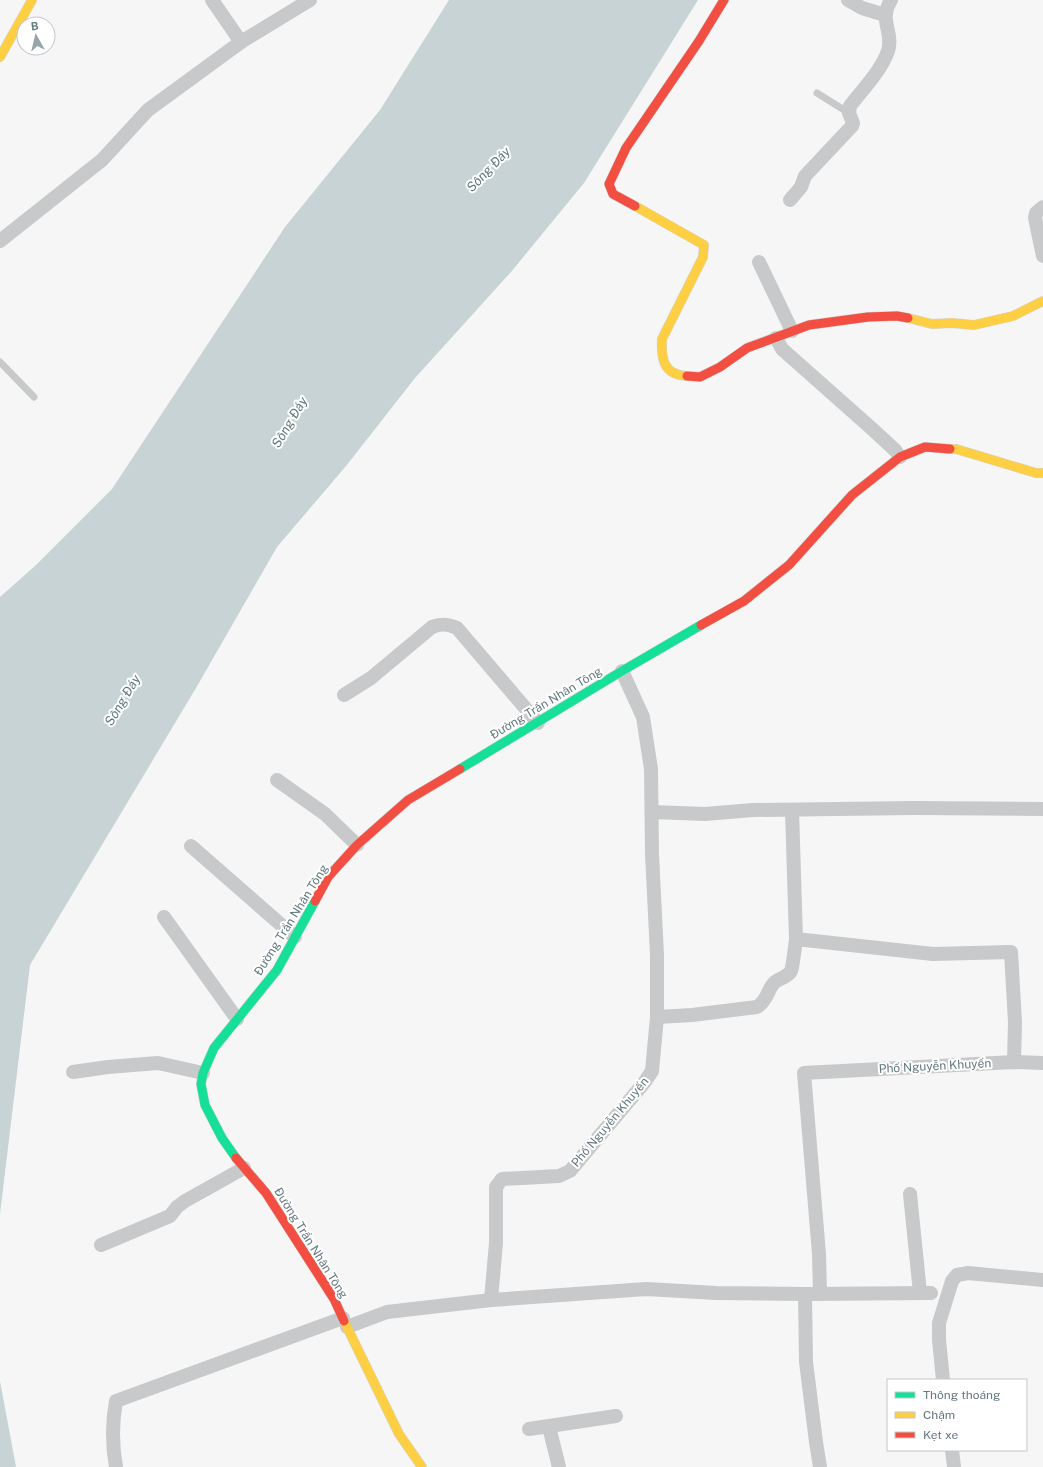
<svg xmlns="http://www.w3.org/2000/svg" width="1043" height="1467" font-family="'Public Sans',sans-serif">
<rect width="100%" height="100%" fill="#f6f6f6"/>
<g fill="#c7d3d4">
<path d="M449,0H698L584,183L511,272L415,378L346,466L277,547L196,688L30,965L0,1214V597L36,565L112,489L285,227L380,110Z"/>
<path d="M0,1381L16,1467H0Z"/>
</g>
<g fill="none" stroke-linecap="round" stroke-linejoin="round">
<g stroke="#d1d2d3" stroke-width="10">
<g id="fast">
<path d="M460,769L622,671L701,625"/>
<path d="M236,1158L222,1138L205,1105L201,1084L203,1073L214,1048L277,970L315,901"/>
</g>
</g>
<g stroke="#d1d2d3" stroke-width="10">
<g id="slow">
<path d="M0,57L32,0"/>
<path d="M635,206L704,245L703,257L662,339C661,358 663,375 687,376"/>
<path d="M908,318L932,324L952,323L974,325L1013,316L1043,301"/>
<path d="M950,449H956L1036,473H1043"/>
<path d="M344,1321L399,1434L422,1467"/>
</g>
</g>
<g stroke="#d1d2d3" stroke-width="10">
<g id="jam">
<path d="M635,206L613,194L609,184L626,148L699,41L724,0"/>
<path d="M687,376L700,377L720,367L747,348L809,325L868,317L897,316L908,318"/>
<path d="M701,625L744,601L789,565L852,495L900,457L925,447L950,449"/>
<path d="M315,901L328,877L357,845L408,800L460,769"/>
<path d="M236,1158L266,1193L334,1299L344,1321"/>
</g>
</g>
<g stroke="#c7c9ca" stroke-width="7">
<path d="M817,93L849,113"/>
<path d="M0,362L34,397"/>
</g>
<g stroke="#c7c9ca" stroke-width="14">
<path d="M212,0L241,42"/>
<path d="M848,0L862,8L885,15"/>
<path d="M790,200L801,187L805,176L852,126L853,123L849,113L850,106C863,89 881,71 888,51C894,32 878,20 891,0"/>
<path d="M1043,207L1036,213L1035,218L1043,256"/>
<path d="M0,241L102,160L148,110L241,42L310,0"/>
<path d="M759,262L792,331"/>
<path d="M776,338L782,349L870,427L895,450L900,457"/>
<path d="M344,695L371,678L432,627C441,623 448,624 457,628L538,723"/>
<path d="M277,780L325,814L357,845"/>
<path d="M792,810L796,939L933,954L1011,952L1015,1022L1014,1062"/>
<path d="M652,812L705,814L753,810L914,808L1043,809"/>
<path d="M191,846L295,937"/>
<path d="M164,917L237,1019"/>
<path d="M657,1017L692,1015L757,1007C769,999 767,989 775,982C780,978 788,977 791,971C793,966 795,946 796,939"/>
<path d="M73,1072L108,1067L158,1063L203,1073"/>
<path d="M910,1194L920,1293"/>
<path d="M101,1245L170,1216L177,1207L185,1201L244,1168"/>
<path d="M805,1294L806,1362L816,1442L820,1467"/>
<path d="M820,1294L819,1254L804,1073L1014,1062L1043,1063"/>
<path d="M491,1300L496,1243V1187L502,1179L559,1176L570,1171L644,1083L652,1071L657,1017V955L652,854L651,769L643,717L622,671"/>
<path d="M347,1327L387,1312L491,1300L646,1289L716,1293L805,1294L931,1293"/>
<path d="M943,1380L939,1340V1323L952,1281L957,1275L968,1273L1043,1280"/>
<path d="M549,1427L559,1467"/>
<path d="M529,1429L616,1416"/>
<path d="M952,1450L954,1467"/>
<path d="M116,1467C112,1445 112,1423 116,1401L343,1318"/>
</g>
<use href="#fast" stroke="#16e098" stroke-width="9"/>
<use href="#slow" stroke="#ffcf43" stroke-width="9"/>
<use href="#jam" stroke="#f24e42" stroke-width="9"/>
</g>
<g text-anchor="middle" stroke-width="4" stroke-linejoin="round" paint-order="stroke">
<g font-size="12" fill="#63797f" stroke="#fff">
<text transform="translate(546 703) rotate(-31)" y="4">Đường Trần Nhân Tông</text>
<text transform="translate(291 920) rotate(-58)" y="4">Đường Trần Nhân Tông</text>
<text transform="translate(935 1066) rotate(-3)" y="4">Phố Nguyễn Khuyến</text>
<text transform="translate(610 1122) rotate(-50)" y="4">Phố Nguyễn Khuyến</text>
<text transform="translate(311 1243) rotate(58)" y="4">Đường Trần Nhân Tông</text>
</g>
<g font-size="13" font-style="italic" fill="#5e7879" stroke="#fff">
<text transform="translate(488 169) rotate(-46)" y="5">Sông Đáy</text>
<text transform="translate(289 422) rotate(-59)" y="5">Sông Đáy</text>
<text transform="translate(122 700) rotate(-59)" y="5">Sông Đáy</text>
</g>
</g>
<rect x="887" y="1379" width="140" height="72" fill="#ffffff" stroke="#c1c9cc"/>
<rect x="895" y="1392" width="20" height="6" fill="#16e098" stroke="#c1c9cc"/>
<text x="923" y="1399" font-size="12" fill="#63797f">Thông thoáng</text>
<rect x="895" y="1412" width="20" height="6" fill="#ffcf43" stroke="#c1c9cc"/>
<text x="923" y="1419" font-size="12" fill="#63797f">Chậm</text>
<rect x="895" y="1432" width="20" height="6" fill="#f24e42" stroke="#c1c9cc"/>
<text x="923" y="1439" font-size="12" fill="#63797f">Kẹt xe</text>
<g transform="translate(36 36) rotate(352)"><circle r="19" fill="#ffffff" stroke="#c1c9cc"/>
<path d="M0-3L7 15L0 10L-7 15Z" fill="#96a5a9"/>
<text y="-6" font-size="11" font-weight="bold" text-anchor="middle" fill="#63797f">B</text>
</g>
</svg>
